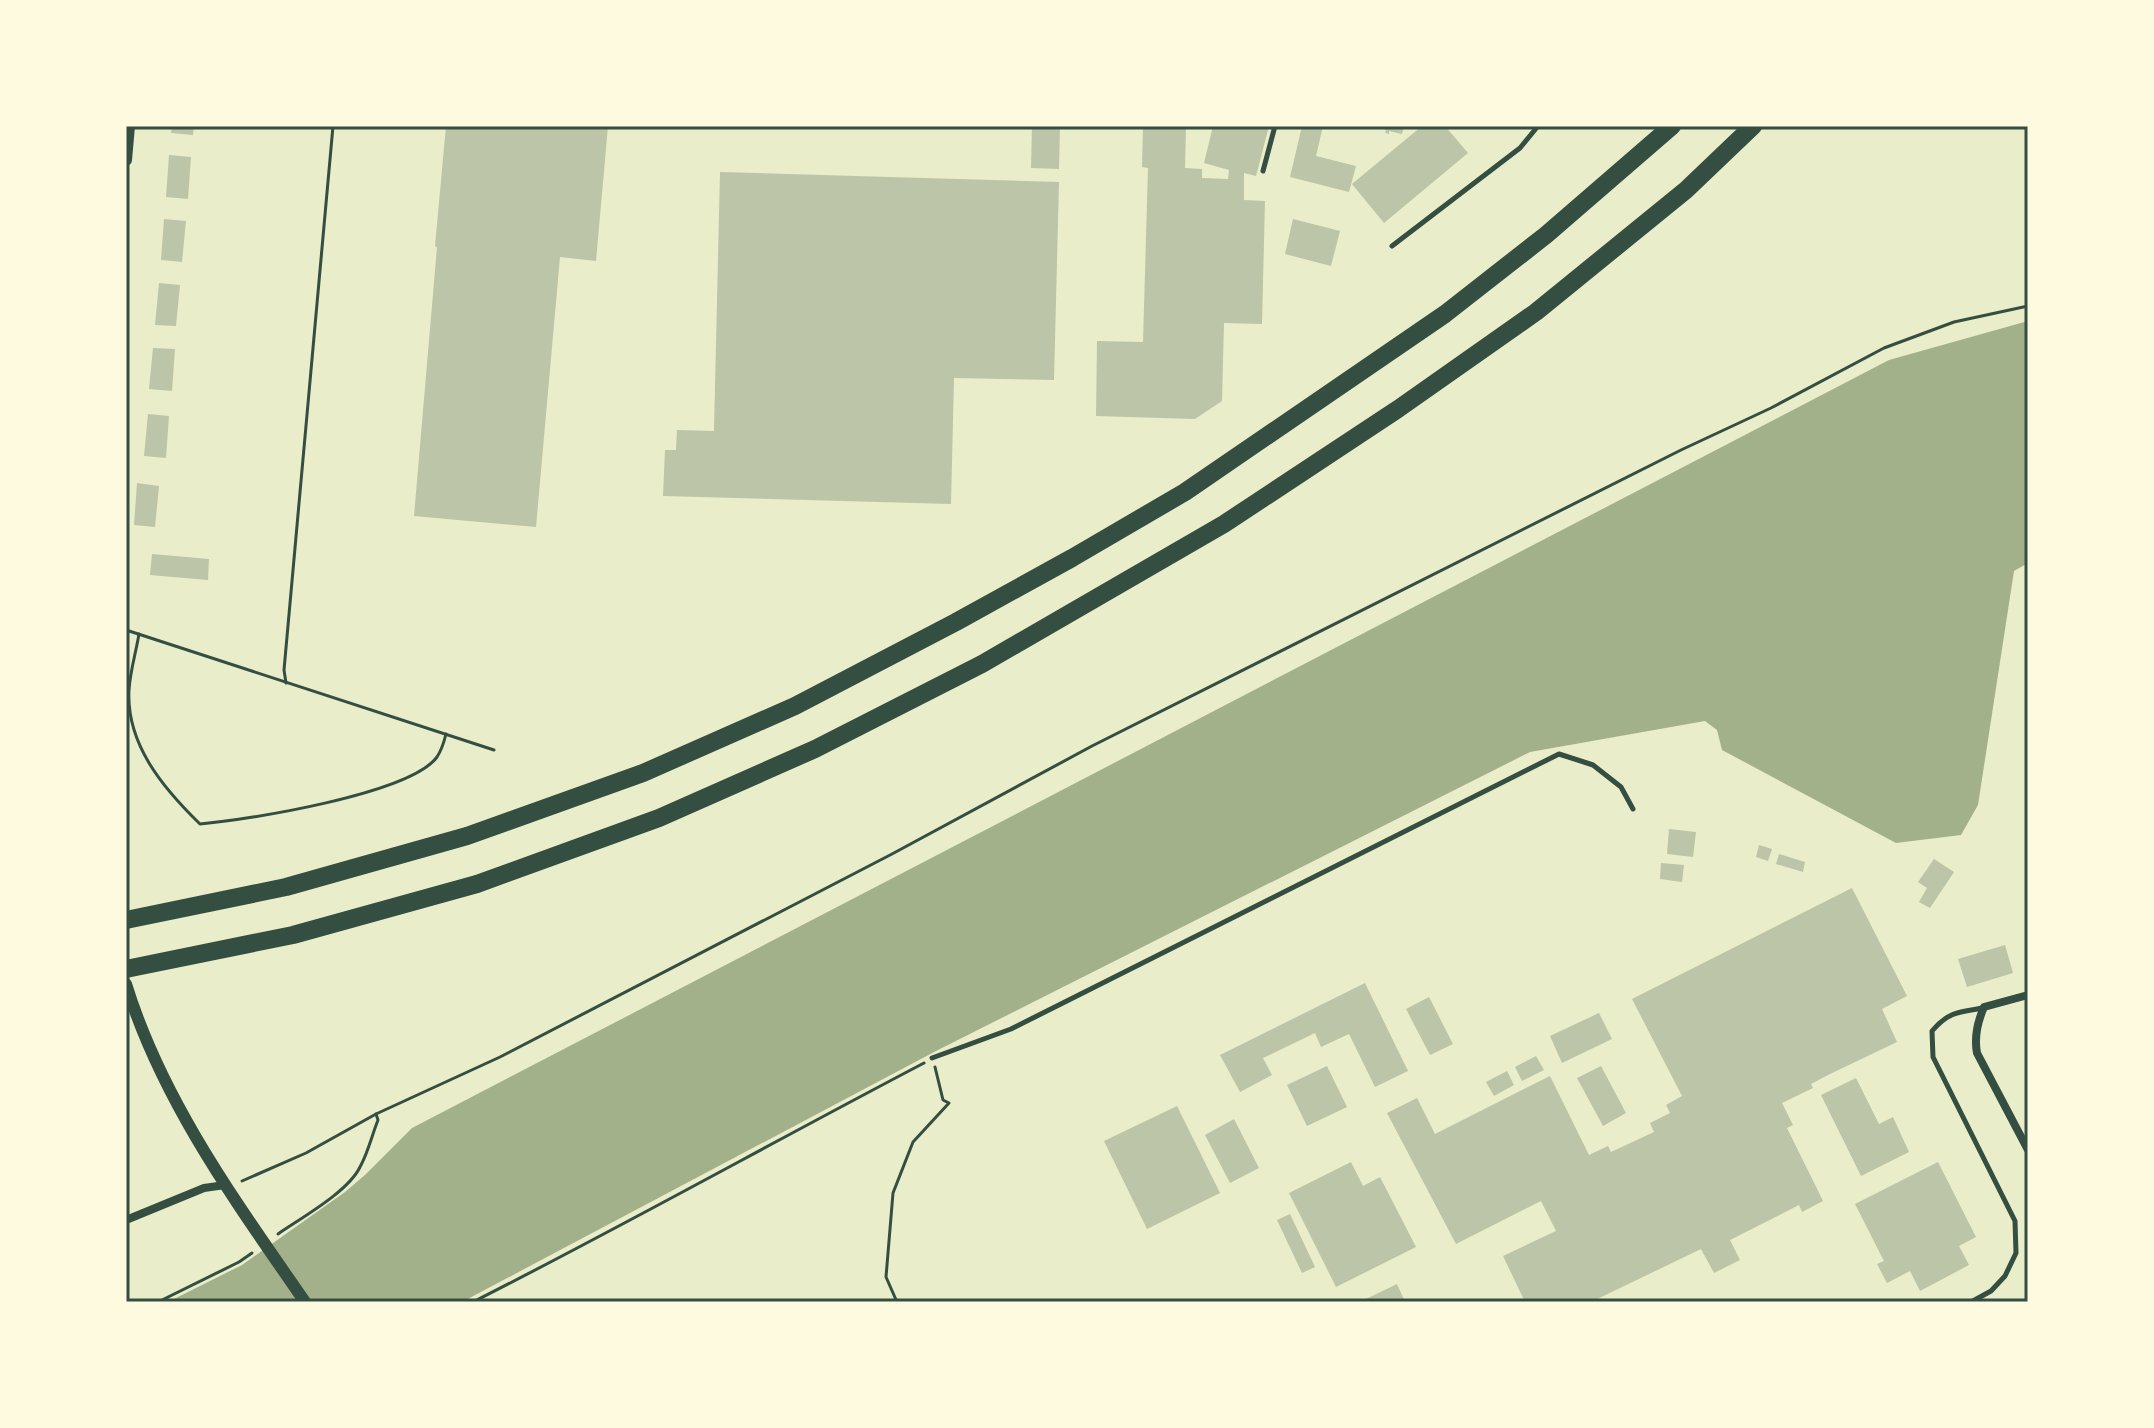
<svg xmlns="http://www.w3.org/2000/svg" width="2154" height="1428" font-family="Manrope,sans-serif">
<rect width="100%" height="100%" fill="#e9edc9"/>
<path fill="#a3b18a" d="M2028,321V563L2014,571L1978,805L1961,835L1896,843L1722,750L1717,730L1705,721L1530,752L936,1051L462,1302H168L242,1265L345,1192L365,1175L412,1128L1889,360Z"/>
<g fill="#bcc5a7">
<path d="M172,126H194L193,135L171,133Z"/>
<path d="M446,126H608L596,261L560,257L536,527L414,516L437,247L435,246Z"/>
<path d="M1032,126H1060L1059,169L1031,168Z"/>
<path d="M1143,126H1186L1185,168L1202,169V178L1228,179L1229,170L1204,163L1213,126H1269L1256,176L1244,173V200L1265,201L1262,324L1224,323L1222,401L1195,419L1096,416L1097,341L1143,342L1148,168L1142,167Z"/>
<path d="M1302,126H1323L1316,156L1356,166L1349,192L1290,177Z"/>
<path d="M1374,126H1404L1402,134L1389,131V134L1385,133L1386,130Z"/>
<path d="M1422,126H1445L1468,153L1384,223L1352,184Z"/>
<path d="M169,155L191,157L188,199L166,197Z"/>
<path d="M720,172L1059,182L1054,380L954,378L951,504L663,496L665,450H676L677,430L714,431Z"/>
<path d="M164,219L186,221L182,262L161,260Z"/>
<path d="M1293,219L1340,231L1331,266L1285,254Z"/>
<path d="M159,283L180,285L176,326L155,325Z"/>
<path d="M153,348L175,349L172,391L149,389Z"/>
<path d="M148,414L169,416L166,458L144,456Z"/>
<path d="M137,483L159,486L155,527L134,525Z"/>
<path d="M152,554L209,559L208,580L150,575Z"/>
<path d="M1669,829L1696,832L1693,857L1667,854Z"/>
<path d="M1759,845L1772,849L1768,861L1756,857Z"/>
<path d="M1779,854L1805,862L1803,872L1776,864Z"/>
<path d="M1934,859L1954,872L1930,908L1919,902L1927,888L1918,882Z"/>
<path d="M1661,863L1684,865L1682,882L1660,879Z"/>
<path d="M1852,888L1907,996L1882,1009L1897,1042L1828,1075L1811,1084L1813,1088L1782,1103L1793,1125L1787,1128L1823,1201L1802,1212L1799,1205L1730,1240L1740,1260L1714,1273L1701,1249L1591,1302H1525L1503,1256L1556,1231L1541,1201L1456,1244L1387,1113L1417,1098L1435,1134L1550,1076L1589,1155L1608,1146L1611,1152L1654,1132L1650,1123L1670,1113L1666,1105L1682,1096L1632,999Z"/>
<path d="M2005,945L2013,973L1967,987L1958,959Z"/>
<path d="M1365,983L1408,1071L1375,1087L1349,1034L1321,1047L1315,1033L1263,1058L1272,1075L1240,1092L1220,1055Z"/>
<path d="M1429,997L1453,1044L1430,1055L1406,1009Z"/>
<path d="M1599,1013L1612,1039L1562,1063L1550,1036Z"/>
<path d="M1536,1056L1544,1070L1522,1081L1515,1067Z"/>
<path d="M1327,1066L1347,1107L1307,1126L1287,1085Z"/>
<path d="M1601,1066L1626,1113L1603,1126L1577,1078Z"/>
<path d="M1507,1071L1514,1085L1494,1096L1486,1082Z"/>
<path d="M1856,1078L1879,1124L1893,1117L1909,1152L1861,1176L1821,1095Z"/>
<path d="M1177,1106L1220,1193L1147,1229L1104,1141Z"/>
<path d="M1234,1119L1259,1168L1230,1183L1205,1135Z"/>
<path d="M1351,1162L1363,1186L1380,1177L1416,1247L1336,1287L1289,1193Z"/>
<path d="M1938,1162L1976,1237L1959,1246L1969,1265L1920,1291L1910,1271L1887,1283L1877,1264L1884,1261L1855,1204Z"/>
<path d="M1290,1214L1315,1267L1302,1273L1277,1220Z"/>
<path d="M1397,1284L1405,1302H1368L1366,1299Z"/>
</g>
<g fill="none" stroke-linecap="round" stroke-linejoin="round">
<g stroke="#344e41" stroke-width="3">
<path d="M126,630L494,750"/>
<path d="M139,634C136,652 130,672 129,690C126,744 163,788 200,824C247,820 410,794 437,757C441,751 444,742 446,734"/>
<path d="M286,683L284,670L333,126"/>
<path d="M242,1181L306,1153L376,1114L500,1057L892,854L1092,746L1681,450L1771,408L1884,348L1954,322L2028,306"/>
<path d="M278,1234C301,1218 348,1192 360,1167C368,1153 372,1135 378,1120L376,1114"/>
<path d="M158,1302L239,1262L252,1253"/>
<path d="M473,1302C625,1225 773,1142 924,1063"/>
<path d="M897,1302L886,1277L893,1193L913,1142L949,1103L943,1100L935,1067"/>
</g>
<g stroke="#344e41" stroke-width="5">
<path d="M1263,171L1275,126"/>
<path d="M1392,246L1520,148L1538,126"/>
<path d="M932,1058L1011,1029L1559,754L1593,765L1621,787L1633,809"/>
<path d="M1971,1302L1991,1291L2005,1276L2016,1253L2015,1221L1933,1057L1932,1031C1949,1011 1960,1012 1983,1008"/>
</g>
<g stroke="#344e41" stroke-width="8">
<path d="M2028,995L1984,1007C1977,1023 1974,1037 1977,1053L2028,1150"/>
<path d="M126,1220L204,1188L225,1185"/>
</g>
<g stroke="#344e41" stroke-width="12">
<path d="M126,160L129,126"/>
<path d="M126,984C162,1101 236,1202 305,1302"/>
</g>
<g stroke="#344e41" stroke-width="18">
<path d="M126,920L286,887L467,836L643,773L795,706L956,622L1072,558L1185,492L1445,314L1546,235L1672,126"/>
<path d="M126,969L293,935L477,884L659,818L815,749L982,664L1224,524L1398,409L1536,312L1686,190L1753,126"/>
</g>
</g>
<rect width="2154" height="1428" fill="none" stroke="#fefae0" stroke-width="256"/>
<rect x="128" y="128" width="1898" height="1172" fill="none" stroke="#344e41" stroke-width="3"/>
</svg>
